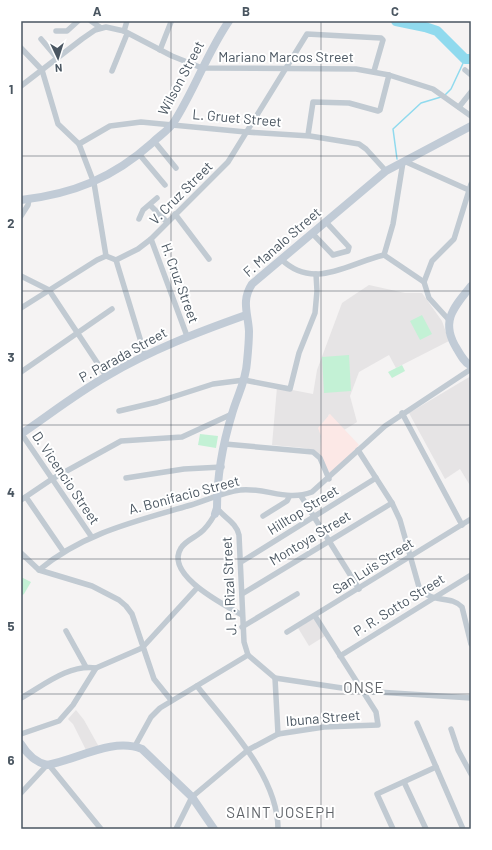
<svg xmlns="http://www.w3.org/2000/svg" width="492" height="850" font-family="Barlow,sans-serif">
<rect width="100%" height="100%" fill="#f5f3f3"/>
<g fill="#e6e4e5">
<path d="M369,285L405,293H422L442,321L449,341L396,368L389,355L359,372L350,396L357,422L344,430L329,414L321,436L320,456L313,450L304,448L272,445L277,387L313,394L317,370L342,303Z"/>
<path d="M471,376V487L460,469L445,479L409,413Z"/>
<path d="M314,618L325,636L309,646L298,628Z"/>
<path d="M76,710L84,720L99,747L87,752L73,724L68,719Z"/>
</g>
<path fill="#fce8e6" d="M330,414L359,445L331,475L320,456L321,436L318,428Z"/>
<g fill="#c3f1d5">
<path d="M422,315L432,334L420,340L410,321Z"/>
<path d="M349,355L351,391L324,393L322,357Z"/>
<path d="M402,365L405,371L392,378L388,372Z"/>
<path d="M200,434L218,436L216,448L198,445Z"/>
<path d="M21,577L31,582L24,594L21,596Z"/>
</g>
<g fill="none" stroke-linecap="round" stroke-linejoin="round">
<g stroke="#90daee" stroke-width="1.5">
<path d="M445,95L451,89L465,59"/>
<path d="M397,159L393,129L421,103L441,97"/>
</g>
<path stroke="#90daee" stroke-width="10" d="M396,21L425,27L437,31L465,59H471"/>
<g stroke="#c1cad2" stroke-width="5.5">
<path d="M91,21L101,28"/>
<path d="M56,31H67L78,21"/>
<path d="M124,31L127,21"/>
<path d="M41,39L57,58"/>
<path d="M21,48L42,70L58,124L79,144L94,183L106,256"/>
<path d="M160,50L171,22"/>
<path d="M465,70L471,75"/>
<path d="M112,71L127,34"/>
<path d="M21,86L82,39L95,30L106,27L124,31L172,56L202,68L356,69L389,75L433,89L471,116"/>
<path d="M459,107L471,92"/>
<path d="M308,135L313,102L349,103L378,111L380,110L389,75"/>
<path d="M154,141L176,168"/>
<path d="M79,144L110,126L141,122L246,132L310,136L359,144L366,149L386,171"/>
<path d="M139,154L165,185"/>
<path d="M404,161L471,191"/>
<path d="M150,205L167,222"/>
<path d="M175,214L209,259"/>
<path d="M21,216L28,205L29,199"/>
<path d="M139,219L143,210L157,198"/>
<path d="M312,233L333,255L348,251L349,247L326,222"/>
<path d="M151,239L187,336"/>
<path d="M384,255L393,224L403,162"/>
<path d="M281,259C314,291 348,263 384,255L424,282"/>
<path d="M116,260L145,355"/>
<path d="M21,276L49,290L106,376"/>
<path d="M21,308L97,260L106,256L116,260L138,249L151,239L228,162L307,34L381,38L383,40L374,71"/>
<path d="M449,320L429,298L424,282L432,261L454,239L471,184"/>
<path d="M21,372L112,309"/>
<path d="M119,411L157,402L213,384L244,380L290,389L299,353L315,313L317,291L316,274"/>
<path d="M402,413L462,525"/>
<path d="M21,433L91,536"/>
<path d="M225,444L313,452L320,458L329,479"/>
<path d="M358,450L392,503L400,520L419,587C431,605 450,594 462,607L471,644"/>
<path d="M126,478L184,469L222,467"/>
<path d="M301,496L359,589"/>
<path d="M26,497L63,551"/>
<path d="M21,500L52,479L121,441L182,437L232,414"/>
<path d="M217,508C224,518 236,522 239,535L244,642L248,655L275,678L362,691L471,698"/>
<path d="M215,514C211,521 207,528 200,533C194,538 185,541 181,548C164,575 225,605 242,615"/>
<path d="M263,516L287,501L289,497"/>
<path d="M21,553L39,570L92,586L119,600L126,606L132,614L154,679L171,700"/>
<path d="M241,562L376,478"/>
<path d="M39,570C83,533 137,521 191,505C207,500 224,492 240,490C266,487 286,502 312,492L385,426L471,369"/>
<path d="M242,594L392,503"/>
<path d="M242,627L297,594"/>
<path d="M66,631L86,667"/>
<path d="M287,632L471,519"/>
<path d="M340,656L471,575"/>
<path d="M275,678L278,734"/>
<path d="M197,686C228,726 278,776 278,829"/>
<path d="M21,698C44,685 69,664 96,668"/>
<path d="M417,723L463,829"/>
<path d="M451,729L458,750L471,774"/>
<path d="M21,734L59,721L73,705L96,668L142,648L197,588"/>
<path d="M135,746L151,717L160,708L248,655"/>
<path d="M49,765L101,829"/>
<path d="M404,782L426,829"/>
<path d="M21,793L47,765"/>
<path d="M176,829L192,797L248,750L278,734L324,727L378,725L376,712L315,616"/>
<path d="M393,829L377,794L436,767"/>
</g>
<g stroke="#c1cbd6" stroke-width="8">
<path d="M21,200C73,194 113,178 152,143C159,136 169,130 174,122C195,89 207,53 229,21"/>
<path d="M471,286C453,308 440,322 457,349C461,356 465,363 471,366"/>
<path d="M21,434C49,415 77,393 107,376C151,350 198,332 246,315"/>
<path d="M215,514L217,508C217,478 223,443 232,414C237,396 246,381 247,362C248,352 249,341 249,331C248,313 241,301 252,284L386,171L471,126"/>
<path d="M21,744C27,754 35,762 47,765C77,760 112,737 142,749L192,797L214,829"/>
</g>
</g>
<path fill="none" stroke="#4a5661" stroke-width="1" stroke-opacity="0.55" d="M171,21V829M321,21V829M21,156H471M21,291H471M21,425H471M21,559H471M21,694H471"/>
<g text-anchor="middle" stroke-width="4" stroke-linejoin="round" paint-order="stroke">
<g font-size="14" fill="#4a5661" stroke="#fff">
<text x="286" y="62">Mariano Marcos Street</text>
<text transform="translate(181 78) rotate(-62)" y="5">Wilson Street</text>
<text transform="translate(237 118) rotate(5)" y="5">L. Gruet Street</text>
<text transform="translate(181 193) rotate(-45)" y="5">V. Cruz Street</text>
<text transform="translate(282 242) rotate(-41)" y="5">F. Manalo Street</text>
<text transform="translate(180 283) rotate(70)" y="5">H. Cruz Street</text>
<text transform="translate(123 355) rotate(-29)" y="5">P. Parada Street</text>
<text transform="translate(66 478) rotate(56)" y="5">D. Vicencio Street</text>
<text transform="translate(184 495) rotate(-15)" y="5">A. Bonifacio Street</text>
<text transform="translate(303 510) rotate(-32)" y="5">Hilltop Street</text>
<text transform="translate(310 538) rotate(-31)" y="5">Montoya Street</text>
<text transform="translate(373 566) rotate(-32)" y="5">San Luis Street</text>
<text transform="translate(229 586) rotate(-93)" y="5">J. P. Rizal Street</text>
<text transform="translate(399 605) rotate(-32)" y="5">P. R. Sotto Street</text>
<text transform="translate(323 718) rotate(-5)" y="5">Ibuna Street</text>
</g>
<g font-size="15" letter-spacing="1" fill="#5f6368" stroke="#fff">
<text x="364" y="693">ONSE</text>
<text x="281" y="818">SAINT JOSEPH</text>
</g>
</g>
<rect width="492" height="850" fill="none" stroke="#ffffff" stroke-width="44"/>
<g transform="translate(58 58) rotate(176)" stroke="#ffffff" stroke-width="3" paint-order="stroke">
<path d="M0-3L7 15L0 10L-7 15Z" fill="#4a5661"/>
<text y="-6" font-size="11" font-weight="bold" text-anchor="middle" fill="#4a5661">N</text>
</g>
<rect x="22" y="22" width="448" height="806" fill="none" stroke="#4a5661" stroke-width="1.5"/>
<g font-size="13" text-anchor="middle" font-weight="bold" fill="#4a5661">
<text x="97" y="16">A</text>
<text x="246" y="16">B</text>
<text x="395" y="16">C</text>
<text x="11" y="94">1</text>
<text x="11" y="228">2</text>
<text x="11" y="362">3</text>
<text x="11" y="497">4</text>
<text x="11" y="631">5</text>
<text x="11" y="765">6</text>
</g>
</svg>
